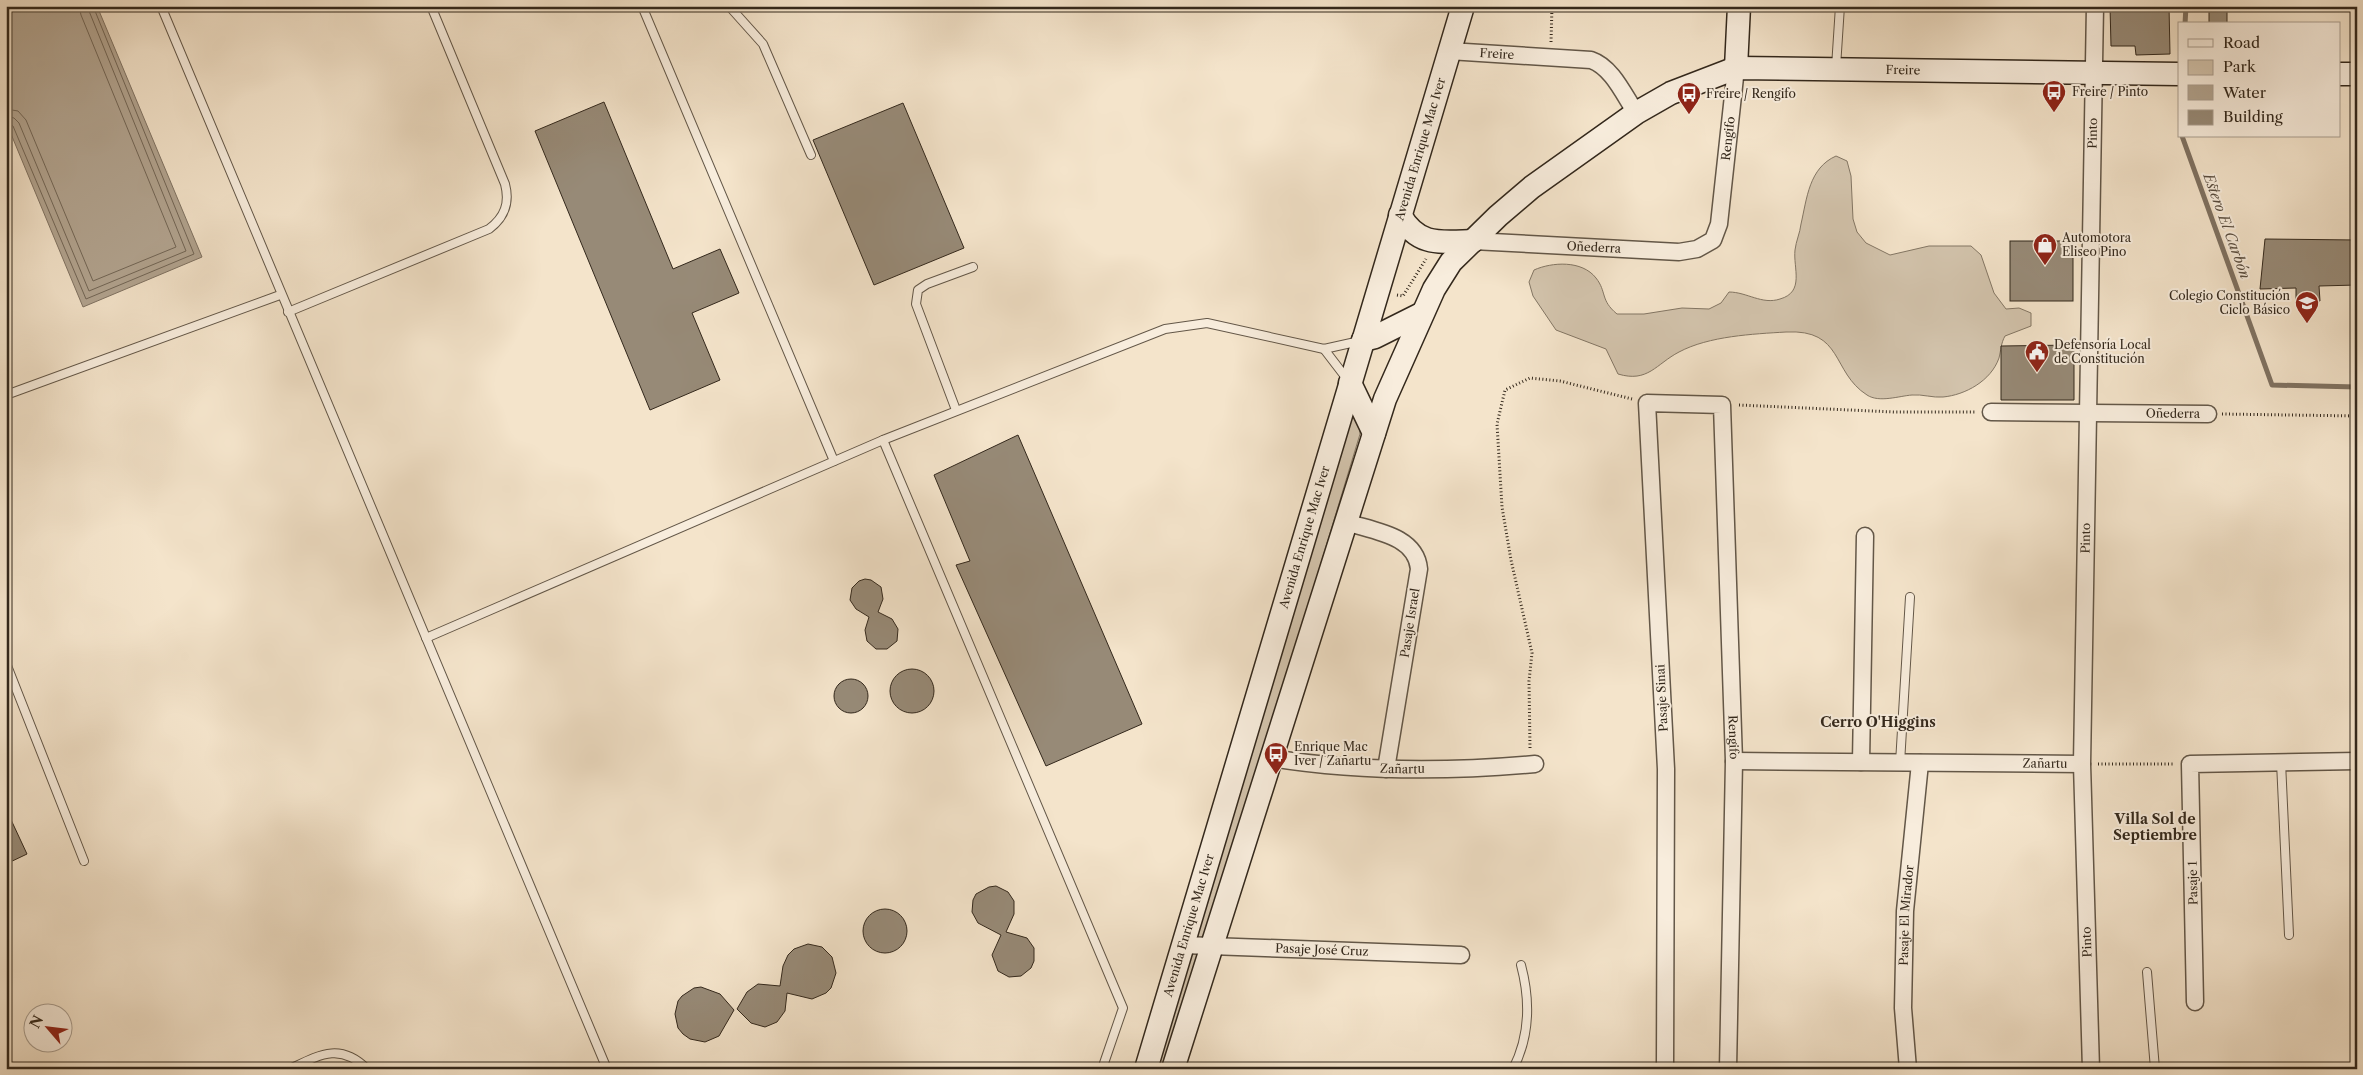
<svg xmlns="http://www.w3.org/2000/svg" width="2363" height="1075" font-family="'Libre Caslon Text',serif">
<rect width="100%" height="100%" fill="#f4e4cb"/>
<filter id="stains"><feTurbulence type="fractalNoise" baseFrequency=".004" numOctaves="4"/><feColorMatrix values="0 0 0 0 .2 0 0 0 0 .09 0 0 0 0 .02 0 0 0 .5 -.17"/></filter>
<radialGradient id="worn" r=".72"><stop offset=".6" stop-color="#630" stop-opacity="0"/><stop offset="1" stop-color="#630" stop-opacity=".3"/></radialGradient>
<g fill="#d3c4ad" stroke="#837664">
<path d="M1836,156L1847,161L1851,176L1853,219L1857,232L1866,243L1890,255L1929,246H1971L1981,255L1994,293L2006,309L2019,308L2031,313V326L2005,336C2001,343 2001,350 1999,358C1991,381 1965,395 1943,397C1933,398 1922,394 1912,395C1899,396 1879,403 1867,395C1831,372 1844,329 1786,332C1753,334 1709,336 1679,352C1656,364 1648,383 1618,374L1606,349L1556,330L1533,296L1529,282L1534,270C1552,262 1582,260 1596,278C1607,292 1600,300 1617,314H1644L1682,308L1709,309L1721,303L1729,292C1747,292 1762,305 1780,299C1805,292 1793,268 1795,250C1796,241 1800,233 1801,224C1807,198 1809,168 1836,156Z"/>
<path d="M1352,401L1358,411L1360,434L1168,1069H1150Z"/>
</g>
<path fill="#b2a490" stroke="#7f7262" d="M6,6H97L202,257L83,307L6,122Z"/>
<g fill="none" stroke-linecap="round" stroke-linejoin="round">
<g stroke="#726656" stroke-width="1">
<path d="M6,109L18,111L26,120L93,281L176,247L81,15L79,6"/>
<path d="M6,116L14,118L19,123L89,291L186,251L87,6"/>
<path d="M6,122L13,126L86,299L194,254L93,6"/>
</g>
<g stroke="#7f7262" stroke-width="5">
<path d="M2185,24L2186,6"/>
<path d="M2182,136L2272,385L2357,387"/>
</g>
</g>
<g fill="#978a77" stroke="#33281c">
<path d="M2110,6H2169L2170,54L2136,55L2135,46H2111Z"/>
<rect x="2209" y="6" width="18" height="18"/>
<path d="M604,102L673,269L720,249L739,293L692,313L720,380L650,410L535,131Z"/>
<path d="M903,103L964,248L874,285L813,140Z"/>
<path d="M2265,239L2357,240V285L2319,286L2320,301H2296V288L2260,289Z"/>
<rect x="2010" y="241" width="63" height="60"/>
<path d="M2074,345V400H2001V346Z"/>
<path d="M1018,435L1142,724L1046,766L956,565L970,561L934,475Z"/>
<path d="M865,579L871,580L881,587L883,599L878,612L892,619L898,629L897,641L887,649H876L867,641L865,630L869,617L856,609L850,600L852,588L859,581Z"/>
<circle cx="912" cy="691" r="22"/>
<circle cx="851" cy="696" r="17"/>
<path d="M6,809L27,854L6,864Z"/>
<path d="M996,886L1008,892L1014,901V914L1006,932L1027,938L1034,948V961L1031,968L1021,976L1009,977L998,971L992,955L1001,935L978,923L972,912L973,900L976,894L989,887Z"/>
<circle cx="885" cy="931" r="22"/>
<path d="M808,944L822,947L832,957L836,973L831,988L826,993L812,999L787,993L785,1011L777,1022L765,1027L751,1023L737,1009L747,992L758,984L780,986L783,966L788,955L794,949Z"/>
<path d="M701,987L720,994L734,1010L719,1036L705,1042L690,1039L683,1034L678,1028L675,1014L678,1001L682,996L694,988Z"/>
</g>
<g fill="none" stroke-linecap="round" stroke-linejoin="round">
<g stroke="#635748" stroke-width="10">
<g id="lane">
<path d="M161,6L607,1069"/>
<path d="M642,6L834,461"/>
<path d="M729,6L763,44L811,155"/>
<path d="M1836,67L1840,6"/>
<path d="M288,312L489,229C505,217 510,203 505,184L431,6"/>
<path d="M1324,349L1347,379"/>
<path d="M6,395L280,295"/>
<path d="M956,410L916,304L918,290L927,284L973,267"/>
<path d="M883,440L1123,1008L1102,1069"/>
<path d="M426,638L883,440L1165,329L1207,323L1324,349L1360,341"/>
<path d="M6,663L84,861"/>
<path d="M2281,762L2289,935"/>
<path d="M1900,763L1910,597"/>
<path d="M2147,972L2155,1069"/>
<path d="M290,1069C319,1055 340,1042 367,1069"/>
<path d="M1513,1069C1530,1036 1530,999 1521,965"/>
</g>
</g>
<g stroke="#635748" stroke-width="19">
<g id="street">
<path id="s1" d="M1449,51L1591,60C1612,67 1624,95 1636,113"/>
<path id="s2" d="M1473,241L1679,252L1697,249L1713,240L1719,224L1736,68"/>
<path id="s3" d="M1991,412L2208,414"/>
<path d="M1346,522C1373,531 1416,535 1419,569L1386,769"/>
<path id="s4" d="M1271,758C1358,772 1447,772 1535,764"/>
<path id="s5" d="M1734,761L2082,764"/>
<path d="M1861,762L1865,536"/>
<path id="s6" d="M1183,945L1461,955"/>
<path d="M2195,1002L2190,764L2357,761"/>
<path id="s7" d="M1665,1069L1666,769L1647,403L1722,405L1734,761L1728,1069"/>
<path id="s8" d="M1908,1069L1903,1008L1905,911L1920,763"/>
<path id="s9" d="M2091,1069L2082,764L2095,6"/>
</g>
</g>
<g stroke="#33281c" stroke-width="25">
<g id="secondary">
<path d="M1736,68L1739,6"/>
<path d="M2339,74H2357"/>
<path d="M1400,215C1418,247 1441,242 1473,241"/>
<path d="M1363,340L1375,337L1421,314"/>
<path d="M1350,383L1374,433"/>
<path id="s10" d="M1146,1069L1463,6"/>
<path id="s11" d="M1173,1069L1385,399L1434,289L1451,262L1498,216L1532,187L1636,113L1671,93L1736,68L2179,74"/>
</g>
</g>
<g stroke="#33281c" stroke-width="3" stroke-dasharray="1 2.5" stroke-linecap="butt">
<path d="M1551,42L1552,6"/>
<path d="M1397,295L1403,296L1426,259"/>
<path d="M1739,405L1894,412H1975"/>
<path d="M2222,414L2357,416"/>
<path d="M1530,748L1529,681L1532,653L1511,560L1502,507L1497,424L1505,390L1530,378L1560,381L1632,399"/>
<path d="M2098,764H2175"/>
</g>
<use href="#lane" stroke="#f8eddd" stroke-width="8"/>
<use href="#street" stroke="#f8eddd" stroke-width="16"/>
<use href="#secondary" stroke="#f8eddd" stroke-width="22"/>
</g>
<defs>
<g id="bus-pin" transform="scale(1.25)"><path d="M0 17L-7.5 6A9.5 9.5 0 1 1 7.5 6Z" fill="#8f2418" stroke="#f8eddd"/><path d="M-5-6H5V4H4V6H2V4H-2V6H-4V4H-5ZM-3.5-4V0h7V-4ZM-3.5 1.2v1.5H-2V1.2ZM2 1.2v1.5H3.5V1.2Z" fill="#fff"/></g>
<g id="shop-pin" transform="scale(1.25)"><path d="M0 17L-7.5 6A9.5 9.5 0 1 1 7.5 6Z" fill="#8f2418" stroke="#f8eddd"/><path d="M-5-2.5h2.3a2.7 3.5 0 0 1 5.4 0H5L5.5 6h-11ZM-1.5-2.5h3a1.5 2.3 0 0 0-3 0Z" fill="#fff"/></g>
<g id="school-pin" transform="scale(1.25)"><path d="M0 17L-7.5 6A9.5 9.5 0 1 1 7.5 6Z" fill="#8f2418" stroke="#f8eddd"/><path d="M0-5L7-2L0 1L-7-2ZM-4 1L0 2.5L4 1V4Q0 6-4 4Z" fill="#fff"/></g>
<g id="civic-pin" transform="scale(1.25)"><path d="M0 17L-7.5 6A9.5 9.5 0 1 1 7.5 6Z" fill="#8f2418" stroke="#f8eddd"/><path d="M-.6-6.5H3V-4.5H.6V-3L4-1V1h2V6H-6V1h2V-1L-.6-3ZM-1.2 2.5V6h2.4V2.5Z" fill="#fff"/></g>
</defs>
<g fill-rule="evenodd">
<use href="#bus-pin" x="2054" y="92"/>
<use href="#bus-pin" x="1689" y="94"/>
<use href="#shop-pin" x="2045" y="245"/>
<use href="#school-pin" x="2307" y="303"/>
<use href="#civic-pin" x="2037" y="352"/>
<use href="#bus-pin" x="1276" y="754"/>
</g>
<g text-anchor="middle" stroke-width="4" stroke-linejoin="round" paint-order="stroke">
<g font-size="12" fill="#33281c" stroke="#f8eddd">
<text dy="4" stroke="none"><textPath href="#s1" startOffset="48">Freire</textPath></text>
<text dy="4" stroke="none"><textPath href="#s11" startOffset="1370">Freire</textPath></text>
<text dy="4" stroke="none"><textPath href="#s9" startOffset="936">Pinto</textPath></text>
<text dy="4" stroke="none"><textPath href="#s2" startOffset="346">Rengifo</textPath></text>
<text dy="4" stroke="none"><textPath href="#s10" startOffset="960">Avenida Enrique Mac Iver</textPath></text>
<text dy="4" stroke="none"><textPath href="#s2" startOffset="121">Oñederra</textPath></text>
<text dy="4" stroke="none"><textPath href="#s3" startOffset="182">Oñederra</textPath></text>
<text dy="4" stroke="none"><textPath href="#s10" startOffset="555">Avenida Enrique Mac Iver</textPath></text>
<text dy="4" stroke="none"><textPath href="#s9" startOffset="531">Pinto</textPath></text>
<text transform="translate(1410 623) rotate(-81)" y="4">Pasaje Israel</text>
<text transform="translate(1662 698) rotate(-93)" y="4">Pasaje Sinai</text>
<text dy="4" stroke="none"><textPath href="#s7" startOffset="1074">Rengifo</textPath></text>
<text dy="4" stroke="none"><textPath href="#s5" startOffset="311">Zañartu</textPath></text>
<text dy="4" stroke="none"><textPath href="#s4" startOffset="132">Zañartu</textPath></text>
<text transform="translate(2193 883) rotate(-91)" y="4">Pasaje 1</text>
<text dy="4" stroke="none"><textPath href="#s8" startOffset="154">Pasaje El Mirador</textPath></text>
<text dy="4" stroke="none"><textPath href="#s10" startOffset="150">Avenida Enrique Mac Iver</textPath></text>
<text transform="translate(2087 942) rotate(-92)" y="4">Pinto</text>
<text dy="4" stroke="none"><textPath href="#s6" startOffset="139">Pasaje José Cruz</textPath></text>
</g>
<g font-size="12" fill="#33281c" stroke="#f8eddd" text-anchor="start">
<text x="2072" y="96">Freire / Pinto</text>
<text x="1706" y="98">Freire / Rengifo</text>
<text x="2062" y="242">Automotora<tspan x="2062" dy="14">Eliseo Pino</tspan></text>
<text x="2290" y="300" text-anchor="end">Colegio Constitución<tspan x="2290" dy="14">Ciclo Básico</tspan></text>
<text x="2054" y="349">Defensoría Local<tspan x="2054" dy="14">de Constitución</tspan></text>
<text x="1294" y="751">Enrique Mac<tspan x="1294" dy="14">Iver / Zañartu</tspan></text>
</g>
<g font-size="14" font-style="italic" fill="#594d3f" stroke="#f8eddd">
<text transform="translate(2227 226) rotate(70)" y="5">Estero El Carbón</text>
</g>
<g font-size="14" font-weight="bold" fill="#33281c" stroke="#f8eddd">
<text x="1878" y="727">Cerro O'Higgins</text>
<text x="2155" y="824">Villa Sol de<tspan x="2155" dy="16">Septiembre</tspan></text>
</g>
</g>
<rect width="2363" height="1075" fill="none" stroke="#f4e4cb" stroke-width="25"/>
<rect x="8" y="8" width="2348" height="1060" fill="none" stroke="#33281c" stroke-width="2.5"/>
<rect x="12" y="12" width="2338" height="1050" fill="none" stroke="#33281c"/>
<rect x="2178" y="22" width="162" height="115" fill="#f8eddd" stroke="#a99e90"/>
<rect x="2188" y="39" width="25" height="8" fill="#f8eddd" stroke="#a99e90"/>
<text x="2223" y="48" font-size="15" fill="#33281c">Road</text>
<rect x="2188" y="60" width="25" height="15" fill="#d3c4ad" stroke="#a99e90"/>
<text x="2223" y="72" font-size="15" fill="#33281c">Park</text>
<rect x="2188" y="85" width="25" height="15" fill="#b2a490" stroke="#a99e90"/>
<text x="2223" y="98" font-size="15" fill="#33281c">Water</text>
<rect x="2188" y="110" width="25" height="15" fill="#978a77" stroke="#a99e90"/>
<text x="2223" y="122" font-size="15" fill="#33281c">Building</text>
<g transform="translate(48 1028) rotate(298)"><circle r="24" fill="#f8eddd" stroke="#a99e90"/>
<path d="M0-4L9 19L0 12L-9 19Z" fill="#8f2418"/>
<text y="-8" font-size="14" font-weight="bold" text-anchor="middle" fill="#33281c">N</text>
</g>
<rect width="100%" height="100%" filter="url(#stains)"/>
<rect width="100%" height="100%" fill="url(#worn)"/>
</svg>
